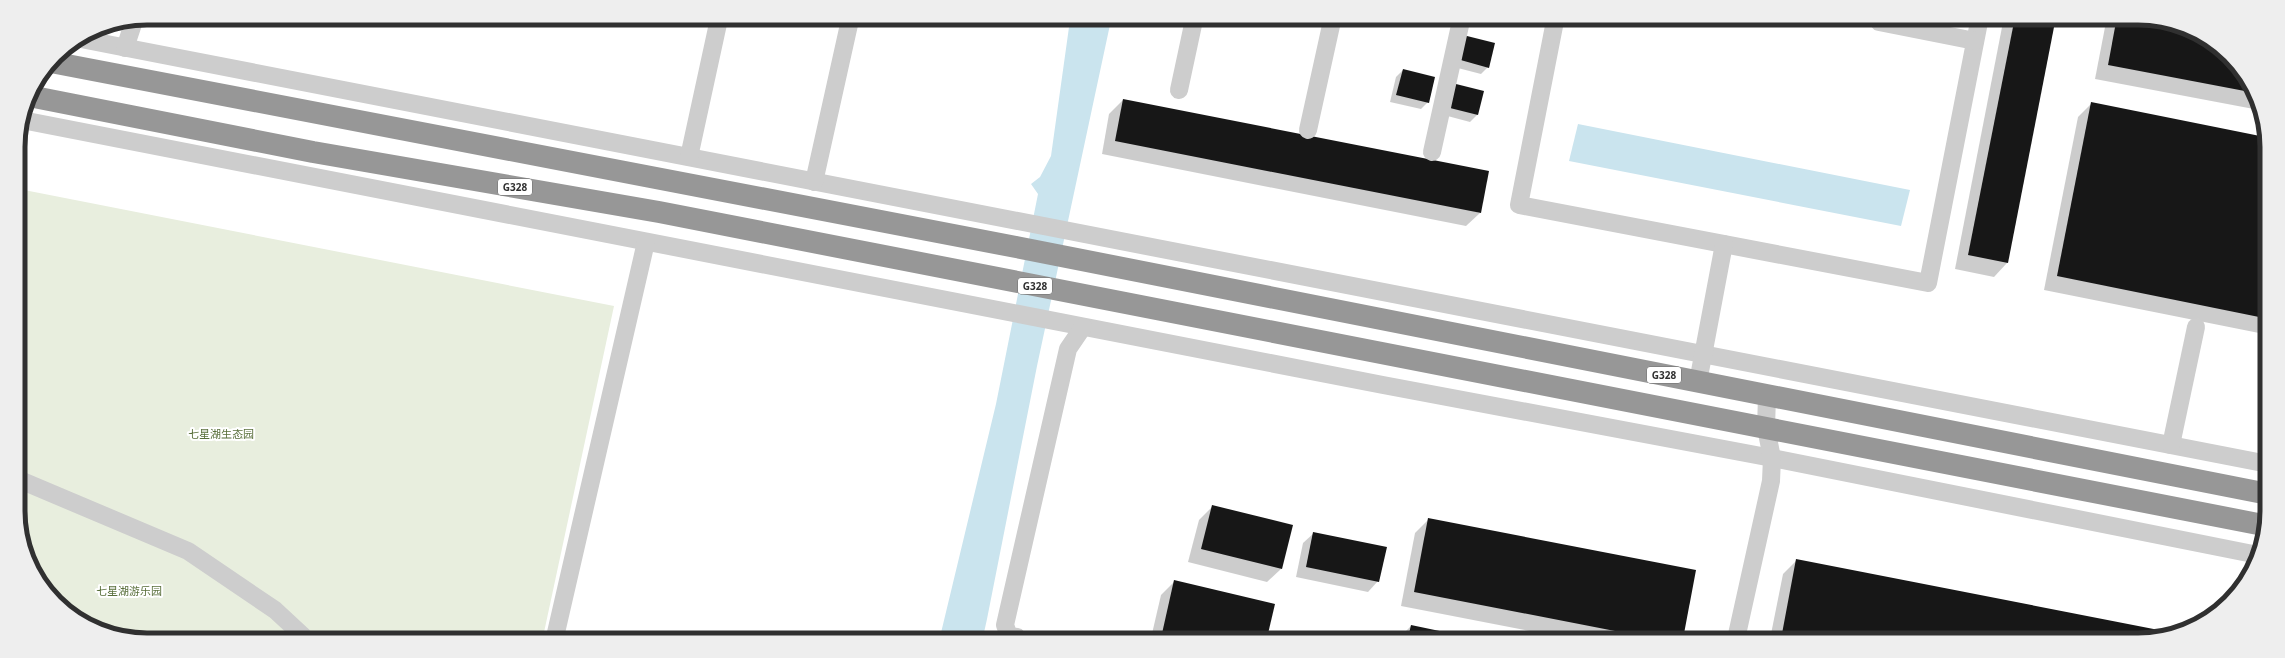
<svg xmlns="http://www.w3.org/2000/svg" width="2285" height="658" font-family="'Open Sans','Noto Sans SC',sans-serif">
<rect width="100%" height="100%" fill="#fff"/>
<path fill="#e8eede" d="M19,189L614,306L543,637L114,636L82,623L50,596L20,536Z"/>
<g fill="#cae4ee">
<path d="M1070,20H1111L1037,366L987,619L983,637H940L996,404L1038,194L1031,184L1040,177L1051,156Z"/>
<path d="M1578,124L1910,190L1901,226L1569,161Z"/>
</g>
<g fill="#0003">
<path d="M1471,21H1496L1491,26Z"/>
<path d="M1898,22H1950L1941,31Z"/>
<path d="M2003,22H2054L2007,263L1994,277L1955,269Z"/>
<path d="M2106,22H2171L2203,35L2235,62L2259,110L2095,79Z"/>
<path d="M1494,44L1488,67L1481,74L1450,66Z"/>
<path d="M1403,70L1428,102L1421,109L1390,102L1396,77Z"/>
<path d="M1483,92L1477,115L1470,122L1440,114Z"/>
<path d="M1123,100L1480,213L1466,226L1102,154L1109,114Z"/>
<path d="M2091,104L2264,138V334L2044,290L2078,117Z"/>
<path d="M1213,506L1281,569L1267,582L1188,562L1199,520Z"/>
<path d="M1429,519L1682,639H1571L1401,606L1415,533Z"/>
<path d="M1314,533L1378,581L1368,592L1296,577L1303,543Z"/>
<path d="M1797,560L2172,634L2147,640L1770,639L1783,574Z"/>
<path d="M1174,582L1266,638H1151L1161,595Z"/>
<path d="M1411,626L1472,638H1399Z"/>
</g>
<g fill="#171717">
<path d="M2014,22H2055L2008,263L1968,255Z"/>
<path d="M2116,22H2171L2203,35L2235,62L2250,92L2108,65Z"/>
<path d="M1463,35L1495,43L1489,68L1457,59Z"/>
<path d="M1403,69L1435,77L1429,103L1396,95Z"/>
<path d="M1452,83L1484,91L1478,115L1446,107Z"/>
<path d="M1123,99L1489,171L1481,213L1115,141Z"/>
<path d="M2091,102L2265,137L2264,318L2057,276Z"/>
<path d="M1212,505L1293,525L1282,569L1201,549Z"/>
<path d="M1428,518L1696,570L1683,639H1656L1414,592Z"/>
<path d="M1313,532L1387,547L1379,582L1306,567Z"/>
<path d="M1796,559L2174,633L2147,640L1781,639Z"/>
<path d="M1174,580L1275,604L1267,638H1161Z"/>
<path d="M1411,625L1473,638H1408Z"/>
</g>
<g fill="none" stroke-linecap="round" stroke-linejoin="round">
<g stroke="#cdcdcd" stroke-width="18">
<path d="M1555,21L1519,205L1928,283L1979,22"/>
<path d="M1879,22L1975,41"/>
<path d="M81,39L2263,463"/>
<path d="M125,48L134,21"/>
<path d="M1179,90L1194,20"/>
<path d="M22,120L1383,385L1772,458L2258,555"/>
<path d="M1308,130L1332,21"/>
<path d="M1432,152L1461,21"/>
<path d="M689,157L719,19"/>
<path d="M814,182L850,20"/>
<path d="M1698,382L1724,244"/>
<path d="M2171,445L2196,327"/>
<path d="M20,480L188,551L275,610L303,636"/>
<path d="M555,637L646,242"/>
<path d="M1017,637L1009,636L1005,625L1068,349L1083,327"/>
<path d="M1736,639L1771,481L1772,458L1766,428L1767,396"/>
</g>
<g stroke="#979797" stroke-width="22">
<path d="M51,62L1016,247L2263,493"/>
<path d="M29,96L313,152L659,212L2263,525"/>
</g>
</g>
<g text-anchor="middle" stroke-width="4" stroke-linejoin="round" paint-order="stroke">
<g fill="#fff" stroke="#6e6e6e" stroke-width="1">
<rect x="498" y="179" width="34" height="16" rx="3"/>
<rect x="1018" y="278" width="34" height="16" rx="3"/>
<rect x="1647" y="367" width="34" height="16" rx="3"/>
</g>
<g font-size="10" font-weight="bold" fill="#303030">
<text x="515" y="191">G328</text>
<text x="1035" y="290">G328</text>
<text x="1664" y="379">G328</text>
</g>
<g font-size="11" fill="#596f3b" stroke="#fff">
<text x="221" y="438">七星湖生态园</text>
<text x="129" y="595">七星湖游乐园</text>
</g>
</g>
<path d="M0 0H2285V658H0ZM147 25H2138A122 122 0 0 1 2260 147V511A122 122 0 0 1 2138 633H147A122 122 0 0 1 25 511V147A122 122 0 0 1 147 25Z" fill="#eee" fill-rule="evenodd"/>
<path fill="none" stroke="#303030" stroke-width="5" d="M147 25H2138A122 122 0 0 1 2260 147V511A122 122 0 0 1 2138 633H147A122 122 0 0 1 25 511V147A122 122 0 0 1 147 25Z"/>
</svg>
